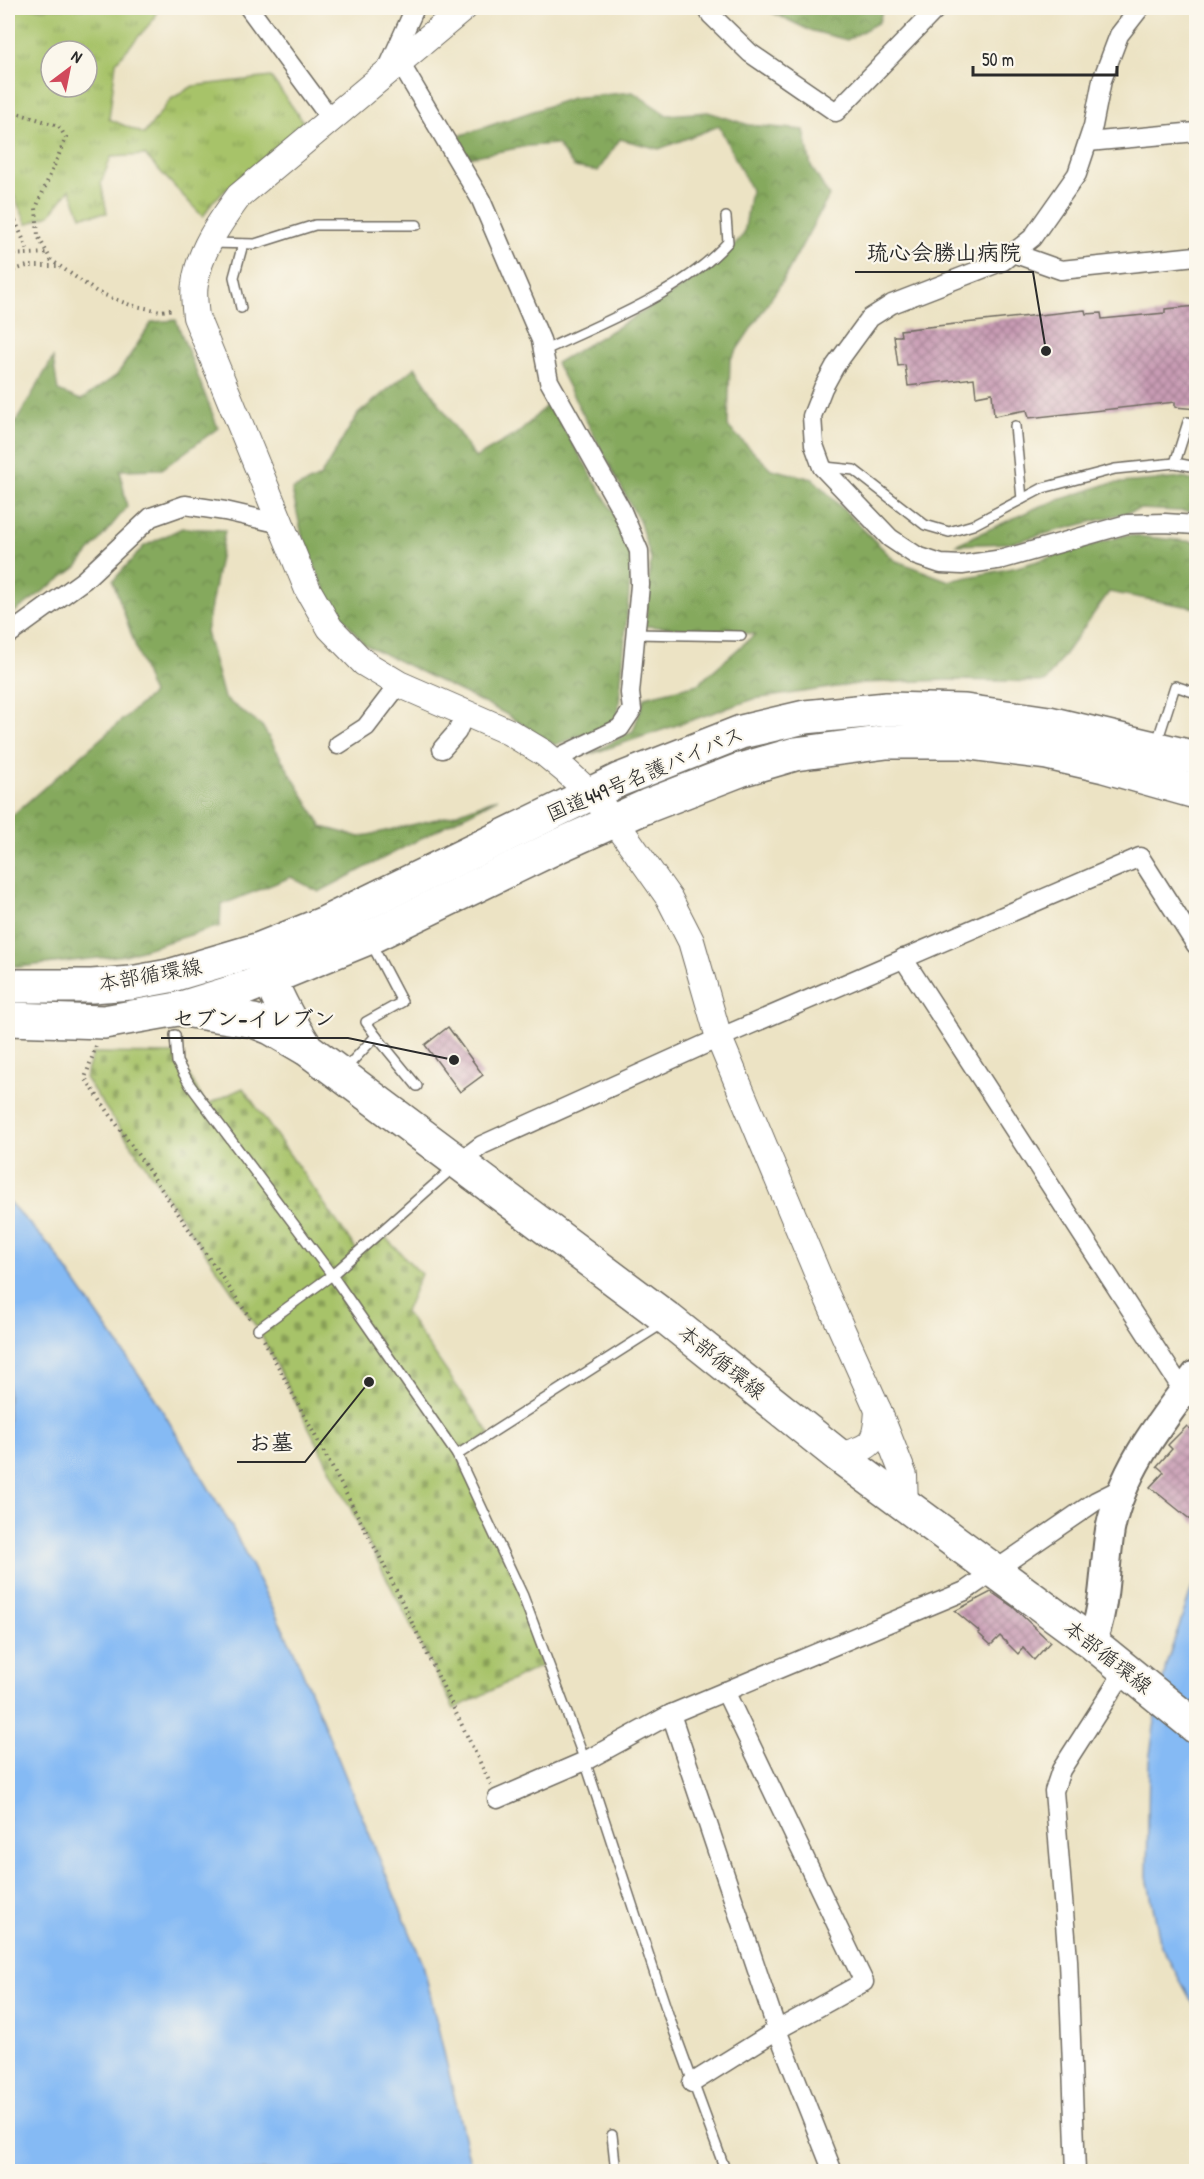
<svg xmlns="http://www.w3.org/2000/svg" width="1204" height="2179" font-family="'Patrick Hand','Klee One',sans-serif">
<defs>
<pattern id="grass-tufts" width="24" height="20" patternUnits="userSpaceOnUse" patternTransform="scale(1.5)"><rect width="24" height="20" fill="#a7c369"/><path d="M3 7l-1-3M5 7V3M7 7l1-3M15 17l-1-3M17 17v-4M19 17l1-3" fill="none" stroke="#889f57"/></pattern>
<pattern id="forest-crowns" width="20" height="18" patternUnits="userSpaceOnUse" patternTransform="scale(1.5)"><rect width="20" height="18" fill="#85a95d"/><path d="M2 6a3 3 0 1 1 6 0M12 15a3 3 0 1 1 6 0" fill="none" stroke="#6d8a4d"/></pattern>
<pattern id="cemetery-stones" width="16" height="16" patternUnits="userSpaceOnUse" patternTransform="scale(1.5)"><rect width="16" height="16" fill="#a7c369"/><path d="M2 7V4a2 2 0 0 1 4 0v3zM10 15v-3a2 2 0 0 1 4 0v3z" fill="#889f57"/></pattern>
<pattern id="building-cross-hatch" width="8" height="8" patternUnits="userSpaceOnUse" patternTransform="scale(1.5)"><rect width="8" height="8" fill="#c89bb4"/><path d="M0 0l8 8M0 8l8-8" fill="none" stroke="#a37f93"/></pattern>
</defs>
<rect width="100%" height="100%" fill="#fbf7ec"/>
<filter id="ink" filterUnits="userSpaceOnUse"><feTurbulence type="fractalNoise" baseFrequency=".0167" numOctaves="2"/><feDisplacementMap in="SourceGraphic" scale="12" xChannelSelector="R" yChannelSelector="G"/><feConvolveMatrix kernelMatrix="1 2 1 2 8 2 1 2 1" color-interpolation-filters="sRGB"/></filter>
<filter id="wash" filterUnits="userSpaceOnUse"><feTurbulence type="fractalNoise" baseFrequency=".008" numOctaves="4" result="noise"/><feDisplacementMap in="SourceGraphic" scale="24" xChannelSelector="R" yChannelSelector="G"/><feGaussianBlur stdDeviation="1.35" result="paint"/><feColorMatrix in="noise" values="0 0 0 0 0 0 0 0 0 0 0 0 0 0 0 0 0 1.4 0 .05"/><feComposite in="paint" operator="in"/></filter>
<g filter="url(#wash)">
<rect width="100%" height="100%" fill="#ece3c4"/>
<path fill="url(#grass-tufts)" stroke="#69774a" stroke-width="1.5" fill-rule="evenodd" d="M8,8H157L155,18L116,62L109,119L144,134L171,99L193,86L271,77L304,123L212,202L203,217L145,155L111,157L101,183L107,213L81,216L70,189L50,215L27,224L8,183ZM51,51H87V87H51Z"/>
<g fill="url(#forest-crowns)" stroke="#586a44" stroke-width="1.5">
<path d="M763,8H883L879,22L847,40L809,30Z"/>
<path d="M633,92L667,115L708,112L749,125L804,130L811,166L829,196L782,282L730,360L728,427L771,469L813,479L894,560L949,581L1017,567L1126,535L1196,542V608L1109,592L1045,682L950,680L864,683L754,699L588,755L633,731L645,697L698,684L755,634L645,626L651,559L640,523L556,363L643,312L716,265L744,234L751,190L719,126L659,149L620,139L598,171L574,167L557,144L528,146L465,158L453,138L572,98Z"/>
<path d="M176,320L218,428L162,469L120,470L127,507L77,567L13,613L8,607V436L53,358L58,391L81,400L117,375L152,322Z"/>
<path d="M415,367L475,458L520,432L549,403L618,520L632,559L618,715L606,727L555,745L504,713L364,644L328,598L302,535L292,490L320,477L358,414Z"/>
<path d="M1182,478L1196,481V512L1140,509L1010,543L955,545L1038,507L1107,484Z"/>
<path d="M182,528L225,530L206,632L224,698L262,726L322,827L360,837L449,816L498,798L319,892L291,877L221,905L220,926L125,955L19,967L8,964V819L152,694L113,581L144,546Z"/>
</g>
<path fill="url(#cemetery-stones)" stroke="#69774a" stroke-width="1.5" d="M93,1053L177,1054L206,1105L243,1088L358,1252L381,1233L421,1274L405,1312L490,1434L457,1455L523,1596L541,1666L454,1709L258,1329L85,1078Z"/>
<g fill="#85baf4" stroke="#587290" stroke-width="1.5">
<path d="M8,1201L51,1247L153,1395L232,1527L293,1649L423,1964L472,2171H8Z"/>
<path d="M1196,1576V2009L1161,1946L1147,1877L1149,1762L1154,1727L1166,1665Z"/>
</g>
<g id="blocks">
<g fill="url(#building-cross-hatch)">
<path d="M1197,306V409L1175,407V402L1029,418L1027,410L994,416L992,393L976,396L974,378L908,386L905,365L898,366L894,336H901L900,330L1085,310L1086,314L1101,313L1102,319L1165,313V309Z"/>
<path d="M448,1027L483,1075L460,1092L425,1045Z"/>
<path d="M1187,1426L1197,1436V1525L1150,1487L1164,1472L1157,1466L1172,1449L1168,1445Z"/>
<path d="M991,1592L1013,1607L1050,1642L1034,1660L1023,1648L1018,1654L1000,1636L991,1645L978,1633L980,1632L955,1611Z"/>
</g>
</g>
</g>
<g filter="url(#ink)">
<use href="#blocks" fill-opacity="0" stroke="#6f6b61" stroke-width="1.5"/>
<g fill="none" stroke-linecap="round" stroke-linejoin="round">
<g stroke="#6f6b61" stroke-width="12">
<g id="lane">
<path d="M211,243L255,244L315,225H417"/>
<path d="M241,308L234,277L243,244"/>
<path d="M543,351C602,323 685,291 728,242L726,217"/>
<path d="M1015,426L1022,499"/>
<path d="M1175,463L1188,422"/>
<path d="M825,467L854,470L925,525L949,532L973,525L1043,488L1115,469L1175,463L1196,467"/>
<path d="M635,634L741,636"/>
<path d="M1157,742L1175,686L1196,693"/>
<path d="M175,1035L177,1062L190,1085L332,1275L457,1455L523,1596L585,1761L669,2017L726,2172"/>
<path d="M376,1036L417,1086"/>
<path d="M344,1070L376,1036L366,1022L402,1002L371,943"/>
<path d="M258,1329L332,1275L454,1167"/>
<path d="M457,1455L662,1324"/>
<path d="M612,2135L616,2172"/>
</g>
</g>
<g stroke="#6f6b61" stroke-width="21">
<g id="street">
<path d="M249,8L330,118"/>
<path d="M707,8L711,15L750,53L836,112L937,8"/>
<path d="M1140,8L1119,35L1102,80L1093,126L1077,174L1032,238L1003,261L892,304L870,318L835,366L823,388L812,416L814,445L822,467L890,538L917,556L941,564L962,565L1003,559L1127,524L1165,523L1196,525"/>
<path d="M399,61L481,200L541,340L549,381L621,509L639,551L640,585L630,693L632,710L620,728L553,760"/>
<path d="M387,70L415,8"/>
<path d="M1088,142L1196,132"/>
<path d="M1013,253L1061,270L1196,256"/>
<path d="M8,635L84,580L151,517L185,505L225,511L281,524"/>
<path d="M338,745L366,727L399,684"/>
<path d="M442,749L457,732L465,713"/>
<path d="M903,958L1184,1392"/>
<path d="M458,1163L482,1145L719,1038L1140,857L1196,945"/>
<path d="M671,1714L777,2030L833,2172"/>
<path d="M497,1799L585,1761L671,1714L965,1591L1096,1501L1122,1488"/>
<path d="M692,2083L777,2030L864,1982L725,1691"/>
<path d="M1076,2172L1068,1960L1054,1791L1061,1770L1125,1670"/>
</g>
</g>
<g stroke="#6f6b61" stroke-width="28">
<g id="secondary">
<path d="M464,8L239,196C220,222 199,251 195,284C193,294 195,307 196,317L308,590L330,628L364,663L399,684L509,732L544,753L566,771L591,794L614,820L669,898L691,941L719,1038L825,1292L878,1410L904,1476L905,1506"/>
<path d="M839,1456C872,1447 876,1445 878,1410"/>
</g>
</g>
<g stroke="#6f6b61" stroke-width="32">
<path id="primary" d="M1091,1642C1106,1610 1104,1566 1110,1530C1122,1470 1160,1423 1196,1375"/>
</g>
<g stroke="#6f6b61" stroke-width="36">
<g id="highway">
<path d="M263,959C272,991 289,1021 307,1049L669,1320L839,1456L1091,1642L1196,1727"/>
<path d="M8,986H92L131,983L169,976L260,949L325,923L619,780L741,732L805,717L887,709L965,711L1049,723L1196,758"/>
<path d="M184,1010L254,1021L271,1028L305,1048"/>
<path d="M8,1019L104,1022L178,1009L246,988L368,938L556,847L647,806L740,770L795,754L887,742H962L1047,753L1104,766L1196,792"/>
</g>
</g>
<g stroke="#6f6b61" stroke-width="4" stroke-dasharray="1.5 4.5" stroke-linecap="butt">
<path d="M8,110L59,126L66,138L36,208L38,236L51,260L97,292L130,305L161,311L174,309"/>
<path d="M8,204L29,253"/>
<path d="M8,255L47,253"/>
<path d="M8,272L27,266H59"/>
<path d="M96,1046L85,1078L250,1318"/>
<path d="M264,1340L383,1563L491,1785"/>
</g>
<use href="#lane" stroke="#fff" stroke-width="9"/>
<use href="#street" stroke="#fff" stroke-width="18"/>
<use href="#secondary" stroke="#fff" stroke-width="26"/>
<use href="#primary" stroke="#fff" stroke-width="28"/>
<use href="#highway" stroke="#fff" stroke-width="33"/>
</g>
</g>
<g text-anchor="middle" stroke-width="4.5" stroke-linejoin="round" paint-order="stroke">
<g font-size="21" fill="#2b2b2b" stroke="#fbf7ec">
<text transform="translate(645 774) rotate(-23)" y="7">国道449号名護バイパス</text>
<text transform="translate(150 975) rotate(-10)" y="7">本部循環線</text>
<text transform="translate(722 1362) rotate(39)" y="7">本部循環線</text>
<text transform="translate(1108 1657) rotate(38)" y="7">本部循環線</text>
</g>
</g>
<path fill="none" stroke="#2b2b2b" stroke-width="2" d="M1046 351L1033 272H855M454 1060L348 1038H161M369 1382L305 1462H237"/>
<g fill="#2b2b2b" stroke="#fbf7ec" stroke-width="2">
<circle cx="1046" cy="351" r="6"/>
<circle cx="454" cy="1060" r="6"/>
<circle cx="369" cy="1382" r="6"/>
</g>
<g font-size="22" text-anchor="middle" font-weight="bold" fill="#2b2b2b" stroke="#fbf7ec" stroke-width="4.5" stroke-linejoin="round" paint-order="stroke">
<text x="944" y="260">琉心会勝山病院</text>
<text x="254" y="1026">セブン-イレブン</text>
<text x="271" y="1450">お墓</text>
</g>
<rect width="1204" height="2179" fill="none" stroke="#fbf7ec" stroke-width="30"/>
<g transform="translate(69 69) rotate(32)"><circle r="28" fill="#fbf7ec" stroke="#a8a59f" stroke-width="1.5"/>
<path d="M0-4.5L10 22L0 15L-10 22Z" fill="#d1495b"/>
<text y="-9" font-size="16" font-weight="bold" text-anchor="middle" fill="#2b2b2b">N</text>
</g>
<path d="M973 66v9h144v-9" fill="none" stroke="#2b2b2b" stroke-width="3"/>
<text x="982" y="66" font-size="18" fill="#2b2b2b" stroke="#fbf7ec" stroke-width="4.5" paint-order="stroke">50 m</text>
</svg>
